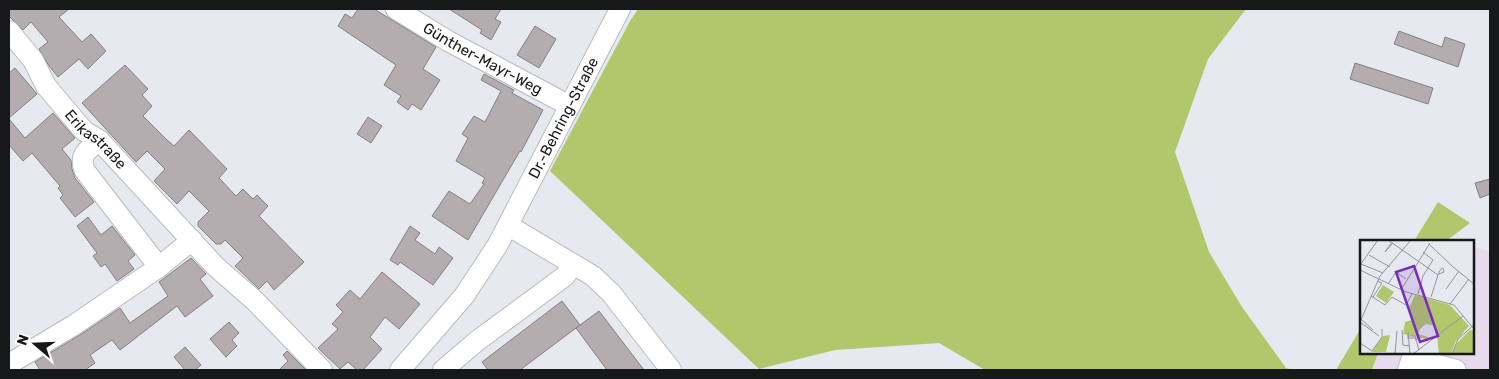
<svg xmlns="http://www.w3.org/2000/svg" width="1499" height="379" font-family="Rubik,sans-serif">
<rect width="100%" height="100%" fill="#e6e9f0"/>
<path fill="#e8d9ec" d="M1473,247L1490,251V370H1372L1378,353H1473Z"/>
<g fill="#b1c76c">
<path d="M638,9H1246L1208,59L1175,152L1209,252L1242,307L1286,368L1293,370H985L939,343L835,350L759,369L550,171L630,21Z"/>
<path d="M1438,202L1470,223L1446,241H1414Z"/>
<path d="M1361,328L1362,353H1378L1372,370H1336Z"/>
</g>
<g fill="#b4acaf" stroke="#878083">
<path d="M9,9H69L59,17L82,42L91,34L106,51L88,69L79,59L58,77L49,66L39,49L48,42L31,22L23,30L9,16Z"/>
<path d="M358,9H374L436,47L423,69L440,80L421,110L412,104L408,110L397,102L401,96L384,85L396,65L338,26L345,14L352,18Z"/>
<path d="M449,9H501L495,19L501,22L491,40L480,33L482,30Z"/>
<path d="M535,26L556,39L539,68L517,55Z"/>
<path d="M1399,31L1442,47L1445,37L1465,44L1458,67L1394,44Z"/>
<path d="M1355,63L1433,88L1428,104L1350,79Z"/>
<path d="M125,65L148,89L142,95L152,106L143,116L166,139L174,146L189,130L227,169L219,178L236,196L243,189L253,199L257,195L268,206L259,216L304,262L274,290L267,281L259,289L235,266L243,258L225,240L221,244H216L198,226V222L209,211L189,191L177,204L154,181L165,169L147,151L136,162L82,103Z"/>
<path d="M15,68L37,94L9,118V73Z"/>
<path d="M484,74L514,90L512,93L543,110L521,152L520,151L468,240L432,216L449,191L470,204L484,184L482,183L485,178L456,161L468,138L462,134L474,116L485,122L501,91L481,80Z"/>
<path d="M53,113L75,138L62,149L71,160L72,169L75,178L94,202L75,217L60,198L63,195L58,188L60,186L32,153L23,161L9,145V119L25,138Z"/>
<path d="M368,117L382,126L371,143L357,134Z"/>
<path d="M1490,179V194L1480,198L1475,183Z"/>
<path d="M88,217L101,235L112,226L135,255L128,261L134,269L117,281L105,264L101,267L93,256L97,253L77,226Z"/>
<path d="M410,226L420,233L415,240L435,254L439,247L453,258L433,285L400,262L398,265L390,260Z"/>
<path d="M191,258L206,274L200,279L213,296L185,317L177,306L120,350L112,340L90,355L95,363L85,370H40L35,362L80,335L120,308L130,323L168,296L159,282Z"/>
<path d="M382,272L420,304L399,329L385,317L370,337L382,349L363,370H357L348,362L340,369L318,348L338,329L332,324L343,312L336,305L350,290L360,299Z"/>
<path d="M562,301L580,325L520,370H488L482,362Z"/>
<path d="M599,311L644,370H607L576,328Z"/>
<path d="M229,322L239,333L232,340L237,346L226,357L210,339Z"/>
<path d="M185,347L201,365L195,370H185L174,357Z"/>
<path d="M287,351L306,370H279L288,361L283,355Z"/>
</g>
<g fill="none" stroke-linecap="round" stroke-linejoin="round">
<g stroke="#b7bbc1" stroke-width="22">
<g id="minor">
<path id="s1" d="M396,9L448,41L570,106"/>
<path id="s2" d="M9,31L33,60L46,86L84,131L99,140L215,266L255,301L322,370"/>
<path d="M99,140C88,150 78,155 85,171L159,267"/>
<path d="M509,226L593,276L611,293L671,370"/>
<path d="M9,364L74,325L159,267L192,240"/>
<path id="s3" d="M400,370L464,296L497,246L620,9"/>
<path d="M443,370L477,341L565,276L573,264"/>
<path d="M1408,370L1412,358L1456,370"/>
</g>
</g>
<use href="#minor" stroke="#fff" stroke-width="20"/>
</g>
<g text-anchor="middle" stroke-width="5" stroke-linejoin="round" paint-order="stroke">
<g font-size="15" fill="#16181a" stroke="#fff">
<text dy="5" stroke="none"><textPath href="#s1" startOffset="100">Günther-Mayr-Weg</textPath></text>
<text dy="5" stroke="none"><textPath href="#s3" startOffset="302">Dr.-Behring-Straße</textPath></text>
<text dy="5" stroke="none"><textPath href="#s2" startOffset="140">Erikastraße</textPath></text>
</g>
</g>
<g transform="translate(1360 240)">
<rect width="114" height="114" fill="#e6e9f0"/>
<path d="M23,45L34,52L26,63L16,56ZM55,55L90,65L109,86L96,101L91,114H79L76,86L66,84L60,89L58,94L68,97L67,99L43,94L45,82L52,80L49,68ZM110,90L114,91L113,114H92L96,104ZM30,95L26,112H12L23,96Z" fill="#b1c76c"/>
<path fill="none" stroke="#93959a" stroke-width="1" d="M28,0L78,35M32,2L25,12L33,3M69,4L92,26M9,15L30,27M1,24L23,33M0,25L18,0M92,26L114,44M0,30L46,52L94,65L114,89M28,44L36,32L46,39M86,49L99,31M41,50L70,3M58,54L63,36L73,20L63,12M11,56L25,65L32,57L46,65L52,54M13,57L22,43L17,41M71,57L78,35L79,34V32L82,28H83L84,32L79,34M90,64L109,39M1,79L13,90M0,82L20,36L51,0M0,82L19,96M42,90L43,105L49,106M48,92L50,114M47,96H55L59,110M47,98H60L55,100M0,103L12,111L22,97V89M35,114L37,91M53,114L103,76M92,114L98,99L114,85"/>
<path fill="#7b2cbf" fill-opacity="0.15" stroke="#7b2cbf" stroke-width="2.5" d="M54,26L78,96L60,102L36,32Z"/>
<rect width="114" height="114" fill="none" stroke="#16181a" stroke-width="2.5"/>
</g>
<rect width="1499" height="379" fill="none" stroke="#16181a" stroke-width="20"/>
<g transform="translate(35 344) rotate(289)" stroke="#ffffff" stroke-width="4" paint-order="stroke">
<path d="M0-4L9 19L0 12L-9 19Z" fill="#16181a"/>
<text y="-8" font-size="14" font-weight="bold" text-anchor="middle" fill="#16181a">N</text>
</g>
</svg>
